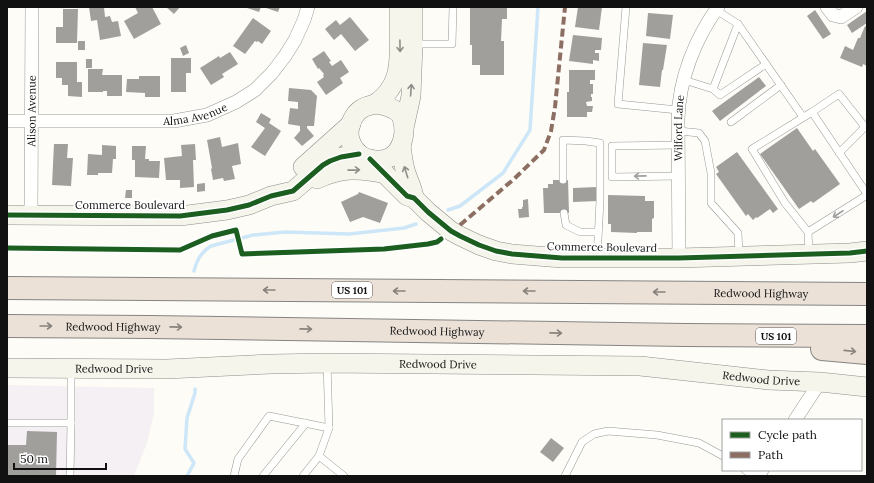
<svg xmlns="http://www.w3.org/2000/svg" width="874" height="483" font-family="Lora,serif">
<rect width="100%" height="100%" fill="#fdfcf7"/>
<path fill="#f5f0f3" d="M7,385L154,388V413L147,443L134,476H7Z"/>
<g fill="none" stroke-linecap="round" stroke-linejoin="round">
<g stroke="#cde7f8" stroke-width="3.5">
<path d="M448,210L460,206L503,173L530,130L538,7"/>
<path d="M194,271C197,260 201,252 211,246L253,235L285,232L349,234L404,228L416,224"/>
<path d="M187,476L194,463L185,449L187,418L195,393V389"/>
</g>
</g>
<g fill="#a19f9c">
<path d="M89,7H104L105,17L110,16L112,22L118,21L121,36L100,40L97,20L91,21Z"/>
<path d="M135,7H152L161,24L134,39L124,21L138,13Z"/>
<path d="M166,7H180L174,14Z"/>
<path d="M244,7H261L259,12Z"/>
<path d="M263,7H280L278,12Z"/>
<path d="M470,7H507V19H502L501,41H504V75H480V65H472V45H470Z"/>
<path d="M578,7H602L599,30L575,27Z"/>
<path d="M63,9H78L77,43H56V27H63Z"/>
<path d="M815,10L831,34L823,39L807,16Z"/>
<path d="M867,11V23L852,33L847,25Z"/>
<path d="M648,13L673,15L670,39L646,36Z"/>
<path d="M350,17L369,40L355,51L341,34L334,40L325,29L336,20L340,25Z"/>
<path d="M253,18L271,31L262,44L258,41L257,42L255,41L245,54L233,46Z"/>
<path d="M865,26L867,27V66L863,64L862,67L840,58L845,46L853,50L858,38H860Z"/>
<path d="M573,35L602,38L601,50H595V53H599V61L593,60V64L569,61Z"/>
<rect x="78" y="41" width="7" height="9"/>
<path d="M643,43L667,45L663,70H662L660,87L639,85Z"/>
<path d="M186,45L189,53L183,56L180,48Z"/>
<path d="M324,51L331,61L329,62L332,66L341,60L349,72L340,78L343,83L326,95L317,82L324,77L323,75L324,74L319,68L318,69L312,59Z"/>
<path d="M230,52L238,64L222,74L224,77L211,85L200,68L219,56L220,58Z"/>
<path d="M171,58H191V73H186V92H171Z"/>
<rect x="86" y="59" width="6" height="9"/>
<path d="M56,62H77V82H82V97L68,96V85H62V78H56Z"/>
<path d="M88,69H103L102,75H122V96H107V91H103V92H88Z"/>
<path d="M569,70H595V80H590V84H593V94H591V97H592V101L586,102L587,106H593L592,112H587V117H567V92H569Z"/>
<path d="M139,76H160V97H145V93L126,92L127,79H139Z"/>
<path d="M759,77L766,86L720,121L712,111Z"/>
<path d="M289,88L311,90L317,96L314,126H307V128L314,136L302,146L294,138L300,131V126L288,124L290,108L298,109V102L288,101Z"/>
<path d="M261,113L271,119L269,123L281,131L265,156L251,147L265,128L256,122Z"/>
<path d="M797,128L813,151L815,149L840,184L813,203L811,201L799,209L760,154Z"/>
<path d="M220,137L222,147L238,143L241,164L232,166L235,179L224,181L223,178L213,180L211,169L212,168L207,140Z"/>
<path d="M54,144H68L67,158H73L71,186L52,185Z"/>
<path d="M195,144L196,160H193L194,187L180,188V180H166L164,158L182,156L181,145Z"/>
<path d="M102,145L116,146V159H113L112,173H98V175H87L88,154L102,155Z"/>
<path d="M132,146H146L145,159H149V161H160L159,178L135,177V160H132Z"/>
<path d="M737,152L778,209L773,213L770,209L757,218L756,217L753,220L748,214L746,216L716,174L719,172L716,167Z"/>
<path d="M553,180H568L569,213H544L543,188H548V184H553Z"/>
<path d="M205,183V191L197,192V184Z"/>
<path d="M597,187L598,201L573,202V188Z"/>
<path d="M126,190H132V198H125Z"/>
<path d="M359,192L388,203L380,223L363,217L350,222L341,202L358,194Z"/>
<path d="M608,195L645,196V201H654V218L652,219V232H637V233L611,232V224H608Z"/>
<path d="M528,199L529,217L519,218L518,209H522V207H523V200Z"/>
<path d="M27,431L57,432L56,476H7V445H26Z"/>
<path d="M551,438L564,448L553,462L540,452Z"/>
</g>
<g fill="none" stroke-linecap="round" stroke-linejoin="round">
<g stroke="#979795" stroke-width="8">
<g id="lane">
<path d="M626,7L618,104L678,110"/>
<path d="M716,10L738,24L803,117"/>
<path d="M414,44H452L453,7"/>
<path d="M684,80L713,89L738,24"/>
<path d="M713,89L720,95L766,64"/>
<path d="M731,122L781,85"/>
<path d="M679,131L699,133L705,141L711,173V203L738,233L739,255"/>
<path d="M678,145L612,146V177L679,176"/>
<path d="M839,153L865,127L839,94L812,112L867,194"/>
<path d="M563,180V140L586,141L600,143V201L597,258"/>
<path d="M564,213L566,225L580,232H598"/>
<path d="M808,232L867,195"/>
<path d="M809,253L808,232L785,203L752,149L812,112"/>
<path d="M7,423H71V370"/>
<path d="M319,456L344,476"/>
<path d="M745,470L754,476"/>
<path d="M70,476L71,423"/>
<path d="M234,476L238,459L269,416L329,428L327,363"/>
<path d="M263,476L306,423"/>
<path d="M303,476L319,456L329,428"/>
<path d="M565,476L582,442L594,434L608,431L657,435L699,443L723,456"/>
</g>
</g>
<g stroke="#979795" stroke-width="14">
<g id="street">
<path d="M827,7L833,15L841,17L856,7"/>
<path id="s1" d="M7,121H174L207,115L236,102L255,90L272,73L285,56L295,40L304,20L308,7"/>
<path id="s2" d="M31,215L32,7"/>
<path id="s3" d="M679,258L678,119C679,79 695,39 718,7"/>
<path d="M795,420L820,382"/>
<path d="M758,476L762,470"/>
</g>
</g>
<g stroke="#8e8d8b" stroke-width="20">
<g id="secondary">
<path d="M375,104C384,105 393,107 400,114C403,119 404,126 404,132C402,154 388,165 366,158C358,155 353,149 350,140C347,129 352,114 363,108C366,106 371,105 375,104Z"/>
<path d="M375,104C398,88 400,68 399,41C399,30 399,18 399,7"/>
<path d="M404,128L411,96L413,44V7"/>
<path d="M401,145C402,154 403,164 406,173C409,182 413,189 414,198"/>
<path d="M370,159L407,196L414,198L428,212L451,231L460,236L479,245L496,251L512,254L562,258H679L850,253L867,251"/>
<path d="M303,167L351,124"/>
<path d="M317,179C341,168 359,168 385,174"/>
<path d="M7,215L180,216L227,210L249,205L271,196L293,191L323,165L330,161L341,157L359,154"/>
<path id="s4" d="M7,368L167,369L272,364L327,363L640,366L768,380L820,382L867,387"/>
</g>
</g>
<g stroke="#858482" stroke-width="24">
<g id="highway">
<path id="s5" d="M7,288L867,294"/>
<path id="s6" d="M7,326L150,327L685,335L867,336"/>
<path d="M822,349L867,353"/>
</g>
</g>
<use href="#lane" stroke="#fffffe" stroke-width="7"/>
<use href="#street" stroke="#fffffe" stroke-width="13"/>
<use href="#secondary" stroke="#f6f5eb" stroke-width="19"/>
<use href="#highway" stroke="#ebe1d7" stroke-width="22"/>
<path stroke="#8d6e63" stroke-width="4" stroke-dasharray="8 4" stroke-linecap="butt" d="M460,225L514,179L544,150L551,131L555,107L565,7"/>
<g stroke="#fff" stroke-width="8">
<g id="cycleway">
<path d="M370,159L407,196L414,198L428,212L451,231L460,236L479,245L496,251L512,254L562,258H679L850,253L867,251"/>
<path d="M7,215L180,216L227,210L249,205L271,196L293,191L323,165L330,161L341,157L359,154"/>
<path d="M7,248L180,250L212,236L236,230L242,254L384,249L428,244L437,242L441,239"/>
</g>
</g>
<use href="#cycleway" stroke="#1b5e20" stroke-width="5"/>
</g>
<defs><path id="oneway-shaft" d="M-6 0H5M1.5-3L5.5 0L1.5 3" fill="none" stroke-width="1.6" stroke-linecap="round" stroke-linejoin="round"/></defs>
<g stroke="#8f8e89">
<use href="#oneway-shaft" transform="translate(400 46) rotate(89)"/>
<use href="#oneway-shaft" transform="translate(411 90) rotate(-86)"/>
<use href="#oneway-shaft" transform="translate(354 170) rotate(-1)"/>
<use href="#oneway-shaft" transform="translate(406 172) rotate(-107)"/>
</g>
<g stroke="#a0a09f">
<use href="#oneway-shaft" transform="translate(640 176) rotate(179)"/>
<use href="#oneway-shaft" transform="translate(838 214) rotate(147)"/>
</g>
<g stroke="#89837e">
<use href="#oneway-shaft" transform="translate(269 290) rotate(-180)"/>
<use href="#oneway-shaft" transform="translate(399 291) rotate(-180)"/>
<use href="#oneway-shaft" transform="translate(529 291) rotate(-180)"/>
<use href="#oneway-shaft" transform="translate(659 292) rotate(-180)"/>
<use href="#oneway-shaft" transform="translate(46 326)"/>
<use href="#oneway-shaft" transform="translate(176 327) rotate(1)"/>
<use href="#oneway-shaft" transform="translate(306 329) rotate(1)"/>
<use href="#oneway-shaft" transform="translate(556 333) rotate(1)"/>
<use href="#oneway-shaft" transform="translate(850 351) rotate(6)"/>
</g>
<g text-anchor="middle" stroke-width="4" stroke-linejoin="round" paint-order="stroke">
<g fill="#fff" stroke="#585858" stroke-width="1">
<rect x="332" y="282" width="40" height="16" rx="3"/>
<rect x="756" y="328" width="40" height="16" rx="3"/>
</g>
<g font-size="10" font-weight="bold" fill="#111">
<text x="352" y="294">US 101</text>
<text x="776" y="340">US 101</text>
</g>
<g font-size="11" fill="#111" stroke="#fff">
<text dy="4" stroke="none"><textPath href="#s2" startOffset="104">Alison Avenue</textPath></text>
<text dy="4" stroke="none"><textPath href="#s1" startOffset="189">Alma Avenue</textPath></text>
<text dy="4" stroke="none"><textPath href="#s3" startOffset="130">Wilford Lane</textPath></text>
<text x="130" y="209">Commerce Boulevard</text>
<text transform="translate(602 247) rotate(1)" y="4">Commerce Boulevard</text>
<text dy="4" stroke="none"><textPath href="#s5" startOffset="754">Redwood Highway</textPath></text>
<text dy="4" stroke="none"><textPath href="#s6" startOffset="106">Redwood Highway</textPath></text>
<text dy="4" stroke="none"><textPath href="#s6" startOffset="430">Redwood Highway</textPath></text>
<text dy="4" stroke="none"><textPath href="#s4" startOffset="431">Redwood Drive</textPath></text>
<text dy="4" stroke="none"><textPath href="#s4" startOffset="107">Redwood Drive</textPath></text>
<text dy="4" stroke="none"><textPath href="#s4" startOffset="755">Redwood Drive</textPath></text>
</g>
</g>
<rect width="874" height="483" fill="none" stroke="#111111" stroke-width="16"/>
<rect x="722" y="419" width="140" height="52" fill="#ffffff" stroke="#a0a0a0"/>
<rect x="730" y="432" width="20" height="6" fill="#1b5e20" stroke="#a0a0a0"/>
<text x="758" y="439" font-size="12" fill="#111111">Cycle path</text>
<rect x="730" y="452" width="20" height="6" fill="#8d6e63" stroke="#a0a0a0"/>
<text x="758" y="459" font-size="12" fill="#111111">Path</text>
<path d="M14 463v6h92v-6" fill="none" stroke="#111111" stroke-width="2"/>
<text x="20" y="463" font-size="12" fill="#111111" stroke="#ffffff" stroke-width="3" paint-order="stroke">50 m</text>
</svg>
